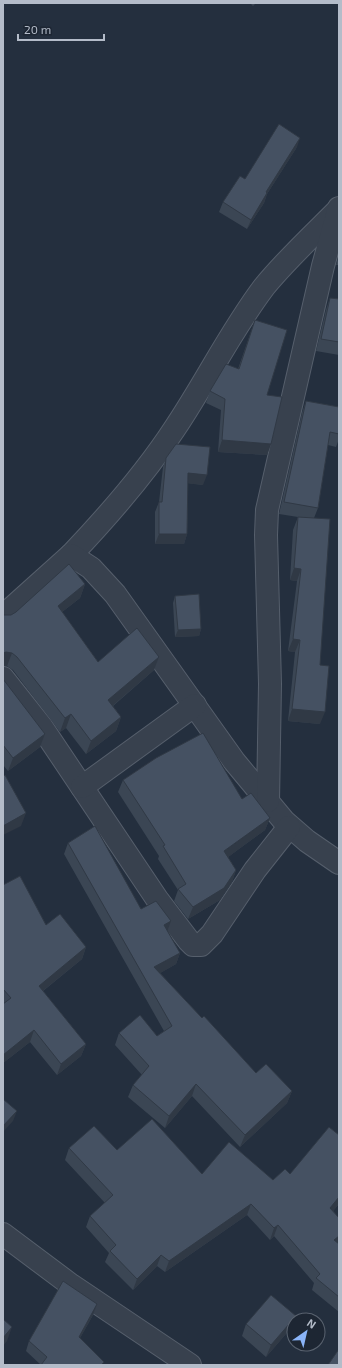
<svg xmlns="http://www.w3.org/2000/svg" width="342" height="1368" font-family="'Exo 2',sans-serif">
<rect width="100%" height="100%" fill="#242f3e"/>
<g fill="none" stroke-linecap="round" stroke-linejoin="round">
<g stroke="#565f6c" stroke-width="24">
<g id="minor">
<path d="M71,555C109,515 145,474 175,428C206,382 230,332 264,287C286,260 313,235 337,211"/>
<path d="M3,616L71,555L91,568L115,594L234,761L284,821L307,841L339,863"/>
<path d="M3,678L41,726L157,899L189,941L193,945H201L212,934L255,870L289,827"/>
<path d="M82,787L195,705"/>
<path d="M268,801L270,684L266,535L267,510L323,266L339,208"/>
<path d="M3,1234L71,1285L190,1365"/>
</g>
</g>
<use href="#minor" stroke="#38414e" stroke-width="22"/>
</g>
<g fill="#3b4654">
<path d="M250,3H256L253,6Z"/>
<path d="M297,147L267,194L264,203L247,229L219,212L223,202L245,179Z"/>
<path d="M339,255V265H336Z"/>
<path d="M330,298L339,299V355L316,351L326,310Z"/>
<path d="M255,320L267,395L271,444L267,455L218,452L221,410L206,403L210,391L238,369Z"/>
<path d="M306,401L339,407V439L336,447L328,445L318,508L314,518L320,665V724L288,721L295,652L288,651L297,581L290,580L293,530L298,517L279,514L302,413Z"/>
<path d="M166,458L203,485L188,483L187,534L184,544H155V512L159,502L163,467Z"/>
<path d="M85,584L80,598L62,612L98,662L159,657L154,670L113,706L121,717L116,731L86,754L66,728L60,732L13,670L7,666L11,615Z"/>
<path d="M175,596L201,629L199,636L175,637L173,603Z"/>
<path d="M3,679L45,734L40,747L8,771L3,765Z"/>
<path d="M123,780L242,799L270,818L265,830L228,857L236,870L232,882L220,900L188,919L174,901L178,890L158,859L159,856L118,792Z"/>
<path d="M68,843L141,909L167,930L180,953L176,964L160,973L202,1018L256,1073L292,1091L287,1103L240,1147L192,1096L165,1128L128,1097L133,1085L142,1075L115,1045L119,1033L157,1036L164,1031L64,854Z"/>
<path d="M3,885L46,925L86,947L82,959L43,991L86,1044L81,1056L57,1075L30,1042L3,1063Z"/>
<path d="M339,1135V1204L333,1211L339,1218V1312L312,1290L314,1283L274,1236L270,1240L247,1215L165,1272L157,1266L133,1290L105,1262L109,1253L86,1227L90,1216L105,1203L65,1160L69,1148L117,1150L202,1174L273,1180L290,1174Z"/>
<path d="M97,1304L93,1315L80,1338L41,1365L26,1351L29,1341Z"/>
<path d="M246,1324L291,1328L266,1357L242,1336Z"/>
</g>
<g fill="#303945">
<path d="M300,138L297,147L267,194L264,203L247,229L251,220L266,192Z"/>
<path d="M222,440L271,444L267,455L218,452Z"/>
<path d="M188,473L207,475L203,485L184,483Z"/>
<path d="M159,534H187L184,544H155Z"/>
<path d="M294,568L301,569L297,581L290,580Z"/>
<path d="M85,584L80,598L53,619L58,606Z"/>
<path d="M201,629L199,636L175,637L178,630Z"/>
<path d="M293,639L300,640L295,652L288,651Z"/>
<path d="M6,652L12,653L7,666H3V653Z"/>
<path d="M159,657L154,670L103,714L108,700Z"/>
<path d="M292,709L325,712L320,724L288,721Z"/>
<path d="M71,714L66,728L60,732L65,718Z"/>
<path d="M121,717L116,731L86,754L91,741Z"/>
<path d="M45,734L40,747L8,771L13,758Z"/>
<path d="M26,813L21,826L3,835V826Z"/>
<path d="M270,818L265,830L220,863L224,851Z"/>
<path d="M236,870L232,882L220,900L188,919L193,907Z"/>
<path d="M171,921L167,932L164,925Z"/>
<path d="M86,947L82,959L34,998L39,986Z"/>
<path d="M180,953L176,964L150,979L154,967Z"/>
<path d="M34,1030L30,1042L3,1063V1055Z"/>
<path d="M86,1044L81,1056L57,1075L61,1064Z"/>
<path d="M196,1084L192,1096L165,1128L169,1116Z"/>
<path d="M292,1091L287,1103L240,1147L245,1135Z"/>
<path d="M17,1111L13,1121L3,1132V1126Z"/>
<path d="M339,1197V1204L326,1219L330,1208Z"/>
<path d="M251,1204L247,1215L165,1272L169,1261Z"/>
<path d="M278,1225L274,1236L270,1240L274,1228Z"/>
<path d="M339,1236V1244L334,1240Z"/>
<path d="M161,1255L157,1266L133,1290L137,1279Z"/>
<path d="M97,1304L93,1315L75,1347L79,1337Z"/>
<path d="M296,1316L291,1328L266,1357L271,1345Z"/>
<path d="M12,1327L7,1341L3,1346V1338Z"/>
</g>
<g fill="#455162" stroke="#303945">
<path d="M279,124L300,138L266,192L267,193L251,220L223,202L240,176L245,179Z"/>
<path d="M330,298L339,299V342L321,339Z"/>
<path d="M255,320L287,330L267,395L282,397L271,444L222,440L225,399L210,391L226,364L239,369Z"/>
<path d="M306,401L339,407V434L330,432L318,508L284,502Z"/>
<path d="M176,444L210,447L207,475L188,473L187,534H159V502H162L166,458Z"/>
<path d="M298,517L330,519L320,665L329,666L325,712L292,709L300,640L293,639L301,569L294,568Z"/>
<path d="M69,564L85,584L58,606L98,662L137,628L159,657L108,700L121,717L91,741L71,714L65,718L17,657L12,653L6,652L3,653V616L4,615H11L16,612Z"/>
<path d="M199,594L201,629L178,630L175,596Z"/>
<path d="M3,679L45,734L13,758L3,745Z"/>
<path d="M203,733L242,799L251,793L270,818L224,851L236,870L224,888L193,907L178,889L186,884L163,846L165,845L123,780L156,758Z"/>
<path d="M5,775L26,813L3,826V777Z"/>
<path d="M95,826L141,909L156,901L171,921L164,925L180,953L154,967L202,1018L204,1016L256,1073L266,1064L292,1091L245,1135L196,1084L169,1116L133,1085L149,1066L119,1033L140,1015L157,1036L172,1026L68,843Z"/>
<path d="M20,876L46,925L60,914L86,947L39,986L86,1044L61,1064L34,1030L3,1055V1004L11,998L3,989V885Z"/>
<path d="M3,1099L17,1111L3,1126Z"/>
<path d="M152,1119L202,1174L229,1142L273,1180L285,1169L290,1174L329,1127L339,1135V1197L330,1208L339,1218V1236L334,1240L339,1244V1297L316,1278L320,1274L278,1225L274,1228L251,1204L169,1261L161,1255L137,1279L110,1251L116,1245L90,1216L113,1195L69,1148L94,1126L117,1150Z"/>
<path d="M63,1281L97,1304L79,1337L104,1362L101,1365H41L47,1357L29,1341Z"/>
<path d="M271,1295L296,1316L271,1345L246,1324Z"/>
<path d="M3,1319L12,1327L3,1338Z"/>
<path d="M339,1349V1365H328Z"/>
</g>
<rect width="342" height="1368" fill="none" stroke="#b4bcc9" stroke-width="8"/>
<g transform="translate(306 1332) rotate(34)"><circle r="19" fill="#1d2633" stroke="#59626f"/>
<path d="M0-3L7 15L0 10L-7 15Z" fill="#8ab4f8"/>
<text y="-6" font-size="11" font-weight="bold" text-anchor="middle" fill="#b4bcc9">N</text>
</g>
<path d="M18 34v6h86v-6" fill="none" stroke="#b4bcc9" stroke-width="2"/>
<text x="24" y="34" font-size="12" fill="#b4bcc9" stroke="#1d2633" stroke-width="3" paint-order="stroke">20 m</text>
</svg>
